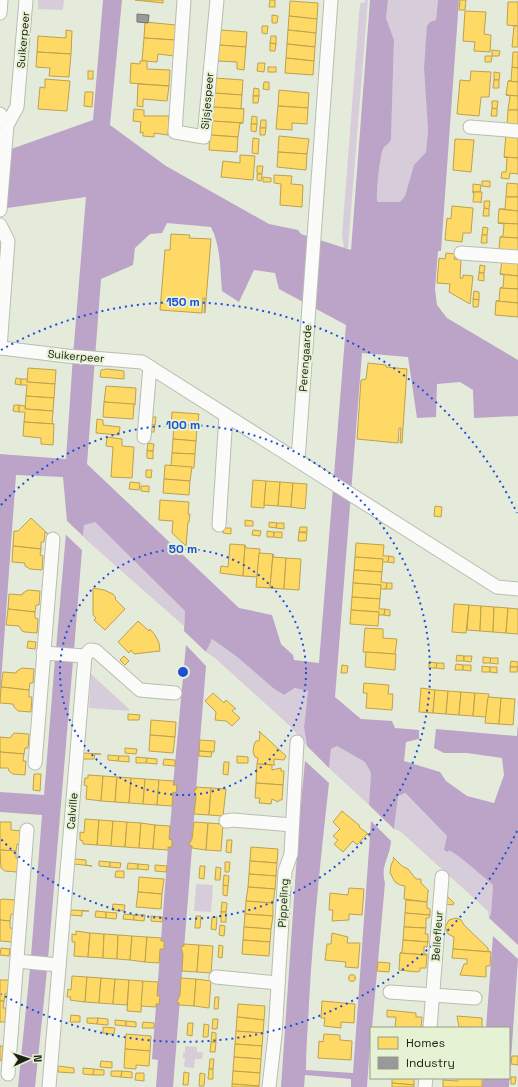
<svg xmlns="http://www.w3.org/2000/svg" width="518" height="1087" font-family="'Space Grotesk',sans-serif">
<rect width="100%" height="100%" fill="#e5ebdb"/>
<g fill="#d7ccda">
<path d="M38,0H64L63,10L38,9Z"/>
<path d="M365,0H368L348,248H344L342,235L360,3L365,2Z"/>
<path d="M388,0H438L436,20L430,22L424,68L428,130L426,152L414,165L405,196L400,202H379L377,201C376,193 380,155 383,149C386,144 389,144 391,139L394,40L386,18Z"/>
<path d="M95,522L185,611L184,626L83,537L84,524Z"/>
<path d="M212,639L236,656L273,688L284,695L296,688L308,691L304,727L307,746L290,726L215,658L206,652Z"/>
<path d="M91,674L129,709V711L89,708Z"/>
<path d="M337,746L365,762L371,773L369,805L329,768L331,749Z"/>
<path d="M404,793L447,836L449,850L461,858L493,885L491,914L489,918L488,911L400,831L394,829L398,795Z"/>
<path d="M196,884L213,885L211,912L194,911Z"/>
<path d="M185,1046L197,1047V1052H203L202,1059H195L194,1068L184,1067L185,1058H183V1053H185Z"/>
</g>
<g fill="#bba4c7" fill-rule="evenodd">
<path d="M103,0H122L110,125L166,166L269,224L298,230L301,234L351,250L370,0H388L386,18L394,40L391,139C390,144 386,144 383,149C380,155 376,193 377,201L379,202H400L405,196L414,165L426,152L428,130L424,68L427,26L430,22L436,20L438,0H459L441,251H438L435,289L437,305L447,318L518,360V416L474,418L473,390L460,382L437,384L436,417L417,418L408,357L362,353L335,697L361,719L392,721L395,728L419,730V739L406,742L404,761L440,772L446,781L467,796L494,803L504,775L502,758L467,753H444L434,748L436,729L517,736L518,724V945L489,918L491,914L493,885L461,858L449,850L448,852L444,850L447,836L405,793L398,796L394,829L369,805L371,773L365,762L337,746L331,749L329,768L307,746L304,727L308,691L295,688L284,695L273,688L236,656L212,639L206,652L184,631L185,611L95,522L84,525L74,650L56,649L67,521L63,477L16,475L0,696V454L66,459L73,356L86,197L0,209V153L93,120ZM167,223L211,227C221,247 220,269 222,291L239,302L254,270L275,273L279,289L346,325L319,663L294,660L293,655L281,644L272,615L239,608L87,464L101,279L133,265L135,248L150,234L162,233Z"/>
<path d="M186,645L206,666L196,790L194,791L196,797L192,839L189,845L192,846V848L173,1087H156L158,1060L152,1059L168,847H172V840L169,839L173,792H176L177,785H173Z"/>
<path d="M55,659L73,661L47,971L35,1087H18L30,969L42,815L0,812V792L44,795Z"/>
<path d="M305,761L329,783C321,856 313,930 309,1003C308,1025 306,1048 306,1070L353,1073L371,821L391,841C390,858 380,865 385,883L372,1028H371L367,1087H351V1079L305,1075L304,1087H281L299,825Z"/>
<path d="M493,936L518,959L509,1087H482L483,1078H509V1028H486Z"/>
</g>
<path fill="#e5ebdb" d="M65,519L85,538L84,552L64,533Z"/>
<g fill="#ffd966" stroke="#bba24e">
<path d="M135,0H163V3Z"/>
<path d="M270,0H275V7H269Z"/>
<path d="M460,0H466L465,10H459Z"/>
<path d="M290,1L318,3L317,19L289,16Z"/>
<path d="M508,2H518V26L507,25Z"/>
<path d="M465,11L486,12L484,34L491,35L490,52L474,51L475,42L463,41Z"/>
<path d="M272,15L278,16L277,23H272Z"/>
<path d="M289,16L317,19L316,33L288,30Z"/>
<path d="M145,22L176,25L175,40L144,38Z"/>
<path d="M262,26H268L267,34L262,33Z"/>
<path d="M514,26H518V47H512Z"/>
<path d="M66,30L72,31L71,54L37,52L38,36L66,38Z"/>
<path d="M221,30L247,32L246,47L219,45Z"/>
<path d="M288,30L316,33L315,47L287,44Z"/>
<path d="M271,36H276V44L270,43Z"/>
<path d="M144,38L175,40L174,56L158,54L157,62L142,61Z"/>
<path d="M270,43L276,44L275,51H270Z"/>
<path d="M287,44L315,47L314,61L286,58Z"/>
<path d="M219,45L246,47L244,70L237,69V62L218,61Z"/>
<path d="M492,50L500,51L499,56H492Z"/>
<path d="M37,52L71,54L69,77L49,76L50,68L36,67Z"/>
<path d="M513,52H518V68L512,67Z"/>
<path d="M485,56H492L491,62H485Z"/>
<path d="M286,58L314,61L313,75L285,73Z"/>
<path d="M140,61H147V69L170,70L169,86L130,83L131,63L140,64Z"/>
<path d="M258,63H265L264,72L257,71Z"/>
<rect x="268" y="67" width="8" height="5"/>
<path d="M512,67L518,68V82L508,81H511Z"/>
<rect x="88" y="71" width="5" height="8"/>
<path d="M471,71L491,72L489,97H481L479,116L457,114L460,80L470,81Z"/>
<path d="M494,72L500,73L499,80H494Z"/>
<path d="M215,78L243,80L242,95L214,93Z"/>
<path d="M45,79L70,81L67,111L38,109L40,87L45,88Z"/>
<path d="M494,80H499V88H493Z"/>
<path d="M508,81L518,82V96L506,95Z"/>
<path d="M264,82H269V90L263,89Z"/>
<path d="M138,84L169,86L167,101L143,99V107L137,106Z"/>
<path d="M254,88L259,89V96H253Z"/>
<path d="M279,90L309,93L308,108L278,106Z"/>
<path d="M85,92H93L92,107L84,106Z"/>
<path d="M214,93L242,95L241,108L244,109L213,107Z"/>
<path d="M506,95L518,96V110H508L510,96Z"/>
<path d="M253,96H259L258,103H253Z"/>
<path d="M492,101H498L497,109L492,108Z"/>
<path d="M278,106L308,108L307,124L292,123V130L276,129Z"/>
<path d="M213,107L244,109L243,123L212,121Z"/>
<path d="M492,108L497,109V116H491Z"/>
<path d="M134,109L144,110V116H169L168,135L154,133V137L143,136V132L140,133L141,122L133,121Z"/>
<path d="M508,110H518V125L507,124Z"/>
<path d="M252,116L257,117V124H251Z"/>
<path d="M261,120H266V128H260Z"/>
<path d="M212,121L243,123H240L238,137L210,135Z"/>
<path d="M251,124H257L256,132L251,131Z"/>
<path d="M260,128H266L265,135H260Z"/>
<path d="M506,134L518,135V158L504,157Z"/>
<path d="M210,135L238,137L237,152L209,150Z"/>
<path d="M279,136L309,139L307,154L278,152Z"/>
<path d="M253,138L259,139L258,154L252,153Z"/>
<path d="M455,139L474,140L471,172L453,170Z"/>
<path d="M278,152L307,154L306,170L277,167Z"/>
<path d="M240,155L255,156L253,180L221,177L223,161L240,163Z"/>
<path d="M504,157L518,158V174L510,173L509,179L501,178L502,172H506L507,158Z"/>
<path d="M257,166H263L262,174L257,173Z"/>
<path d="M257,174H262L261,181L257,180Z"/>
<path d="M274,175L292,176L291,184L303,185L302,207L280,205L281,184L274,183Z"/>
<path d="M263,177L271,178V182H263Z"/>
<path d="M482,181H490V187L482,186Z"/>
<path d="M507,183L518,184V197H506Z"/>
<path d="M473,184L481,185L480,192H473Z"/>
<path d="M472,192H482L481,203L480,202H473L474,192Z"/>
<path d="M506,197H518V211L499,209H505Z"/>
<path d="M484,201H490L489,209L484,208Z"/>
<path d="M452,206L473,208L471,233H463L462,242L445,240L447,218L451,219Z"/>
<path d="M484,208L489,209V216H483Z"/>
<path d="M499,209L518,211V224L498,223Z"/>
<path d="M498,223L518,224V238L500,237L503,236L504,224Z"/>
<path d="M483,227L488,228L487,235H482Z"/>
<path d="M171,234L190,235L189,238L211,239L205,313H204L205,298H203L202,313L160,310L165,250H170Z"/>
<path d="M482,235H487V243H481Z"/>
<path d="M500,237L518,238V252L499,250Z"/>
<path d="M446,253L455,254L454,259L461,260L460,278H463V275L473,276L470,304L449,292L450,284L437,283L439,258L445,259Z"/>
<path d="M502,261L518,262V276L500,274Z"/>
<path d="M480,265L485,266L484,273H479Z"/>
<path d="M479,273H484V281L478,280Z"/>
<path d="M500,274L518,276V289L500,288L503,287L504,275Z"/>
<path d="M500,288L518,289V303L496,301H499Z"/>
<path d="M474,291L479,292V300L473,299Z"/>
<path d="M473,299L479,300L478,307H473Z"/>
<path d="M496,301L518,303V317L495,315Z"/>
<path d="M368,363L386,365V367L407,369L402,443H400L401,428H399L398,443L357,439L361,380L366,379Z"/>
<path d="M28,368L56,370L55,384L27,382Z"/>
<path d="M107,369L124,371V379L100,377L101,370Z"/>
<path d="M16,378L21,379V385L15,384Z"/>
<path d="M21,379H27V382L55,384L54,398L26,396L27,385H21Z"/>
<path d="M106,386L136,388L135,405L104,402Z"/>
<path d="M26,396L54,398L53,411L25,409Z"/>
<path d="M104,402L134,404L133,419L103,417Z"/>
<path d="M14,405H19V412L13,411Z"/>
<path d="M19,405L25,406V409L53,411L52,424H54L24,422L25,412H19Z"/>
<path d="M172,412L199,414L197,428L171,426Z"/>
<path d="M150,417H156L155,425L150,424Z"/>
<path d="M97,419L103,420V425L120,427L119,435L96,433Z"/>
<path d="M24,422L54,424L53,445L41,444V438L23,436Z"/>
<path d="M150,424L155,425L154,432H149Z"/>
<path d="M174,426L197,428L196,441L173,439Z"/>
<path d="M107,437L122,439V446L134,447L132,478L111,477L113,447L106,446Z"/>
<path d="M173,439L196,441L195,454L172,453Z"/>
<path d="M148,443L154,444L153,451H147Z"/>
<path d="M147,451H153V459L147,458Z"/>
<path d="M172,453L195,454L194,468L171,466Z"/>
<path d="M165,465L192,467L190,481L164,479Z"/>
<path d="M146,470H152L151,478L146,477Z"/>
<path d="M164,479L190,481L189,495L163,493Z"/>
<path d="M253,480L266,481L264,508L251,507Z"/>
<path d="M266,481L280,482L278,506L264,505Z"/>
<path d="M130,482L140,483L139,490L129,489Z"/>
<path d="M280,482L293,483L291,507L278,506Z"/>
<path d="M293,483L307,484L305,509L291,507Z"/>
<path d="M141,486H149V492L141,491Z"/>
<path d="M160,500L189,502L188,514H190L189,522H188L186,546L172,533L173,521L159,520Z"/>
<path d="M435,506L442,507L441,517L434,516Z"/>
<path d="M31,518L48,534L45,532L44,542H41V549L13,546L14,531H18Z"/>
<path d="M245,520L253,521V526H245Z"/>
<path d="M269,522L277,523L276,528L269,527Z"/>
<path d="M277,523H284V529L276,528Z"/>
<path d="M300,527H307V532H299Z"/>
<path d="M224,528H231V534L223,533Z"/>
<path d="M253,530L261,531L260,536L252,535Z"/>
<path d="M267,531L274,532V537H267Z"/>
<path d="M274,532H282V538L274,537Z"/>
<path d="M299,532L307,533L306,541H298Z"/>
<path d="M356,543L384,545L383,556H389L388,562H382L383,559L355,557Z"/>
<path d="M230,544L245,545L243,576L220,573L221,566L228,567Z"/>
<path d="M245,545L246,548L260,549L257,577L243,576Z"/>
<path d="M13,546L41,549L40,555L43,556L42,570L30,569L25,566V563L12,562Z"/>
<path d="M259,553L273,554L270,588L256,587Z"/>
<path d="M273,554V557L286,558L284,589L270,588Z"/>
<path d="M389,556L394,557V563L388,562Z"/>
<path d="M355,557L383,559L382,572L354,570Z"/>
<path d="M286,558L301,559L299,590L284,589Z"/>
<path d="M354,570L382,572L381,582L387,583L386,589H380L381,585L353,583Z"/>
<path d="M353,583L381,585L380,599L352,597Z"/>
<path d="M387,583H392V589H386Z"/>
<path d="M93,588L104,590L113,594L116,598L115,599L125,609L105,630L94,620L96,618L93,615Z"/>
<path d="M28,590L40,591L39,605H36L35,612L8,609L9,594L22,595L23,593Z"/>
<path d="M352,597L380,599L379,609H385L384,615H378L379,612L351,610Z"/>
<path d="M454,604L469,605L466,633L452,632Z"/>
<path d="M469,605L481,606L480,631L467,630Z"/>
<path d="M481,606L494,607L493,632L480,631Z"/>
<path d="M494,607L508,608L506,633L493,632Z"/>
<path d="M508,608L518,609V634L506,633Z"/>
<path d="M8,609L35,612V618L38,619L37,633L25,632L22,631L19,626L6,625Z"/>
<path d="M385,609L390,610V616L384,615Z"/>
<path d="M351,610L379,612L378,626L350,624Z"/>
<path d="M138,621L149,631L150,629L155,635L159,643L160,651L134,654L131,650L129,653L118,642Z"/>
<path d="M365,628L383,629V638L397,639L395,654L363,652Z"/>
<path d="M28,641L36,642L35,649L27,648Z"/>
<path d="M366,652L396,654L395,670L365,667Z"/>
<path d="M457,655L464,656V661H456Z"/>
<path d="M124,656L129,661L125,665L120,660Z"/>
<path d="M464,656H472L471,662L464,661Z"/>
<path d="M483,657L491,658L490,663H483Z"/>
<path d="M491,658H498V664L490,663Z"/>
<path d="M511,661L518,662V667H510Z"/>
<path d="M429,662L437,663L436,668H429Z"/>
<path d="M437,663H444V669L436,668Z"/>
<path d="M456,664L463,665V670H455Z"/>
<path d="M342,665L348,666L347,673H341Z"/>
<path d="M463,665H471V671L463,670Z"/>
<path d="M482,666L490,667V672H482Z"/>
<path d="M490,667H497V673L490,672Z"/>
<path d="M510,667H518L517,672H510Z"/>
<path d="M22,668L34,669L33,683H30L29,690L1,687L3,672L16,673L17,671Z"/>
<path d="M364,683L389,685L388,694H393L392,710L366,708L367,695V693H363Z"/>
<path d="M1,687L29,690V697H32L31,712L18,711L14,707L13,704L0,703Z"/>
<path d="M421,688L435,690L433,713L419,712Z"/>
<path d="M435,690L448,691L446,714L433,713Z"/>
<path d="M448,691L461,692L459,715L446,714Z"/>
<path d="M461,692L475,693L473,716L459,715Z"/>
<path d="M213,693L224,703L226,700L236,709H234L232,711L240,718L232,726L226,721L215,720L216,712L205,701Z"/>
<path d="M475,693L489,694L486,717L473,716Z"/>
<path d="M488,697L501,698L499,724L485,723Z"/>
<path d="M501,698L515,699L513,725L499,724Z"/>
<path d="M128,714L140,715L139,720H128Z"/>
<path d="M151,720L176,722L175,737L150,735Z"/>
<path d="M259,731L286,756L284,760L274,759V764L275,765L257,764L258,758L255,757L253,752L254,745L256,741H259L260,734Z"/>
<path d="M14,733L29,734L28,748H25L24,754L0,752V737L10,738Z"/>
<path d="M150,735L175,737L173,753L149,751Z"/>
<path d="M200,740L215,741L214,752L199,751Z"/>
<path d="M125,748L137,749L136,754L125,753Z"/>
<path d="M199,751L212,752L211,757L199,756Z"/>
<path d="M0,752L24,754L23,761H26L25,775L13,774L9,771L8,768H0Z"/>
<path d="M83,753L101,754H95L94,759H82Z"/>
<path d="M108,755L119,756L118,761L108,760Z"/>
<path d="M119,756H129V762L118,761Z"/>
<path d="M237,756L248,757V763H237Z"/>
<path d="M136,757L147,758L146,763H136Z"/>
<path d="M147,758L157,759V764L146,763Z"/>
<path d="M164,759L175,760V766L163,765Z"/>
<path d="M224,762H229L228,775L223,774Z"/>
<path d="M257,764L272,765V770L281,768V771H284L283,785L256,783Z"/>
<path d="M34,774H41L40,791L33,790Z"/>
<path d="M88,775L103,776L101,801L86,799L87,786L84,785L85,778H88Z"/>
<path d="M103,776L117,777L115,802L101,801Z"/>
<path d="M117,777L131,778L129,803L115,802Z"/>
<path d="M131,778L145,779L143,804L129,803Z"/>
<path d="M145,779L159,780L157,805L143,804Z"/>
<path d="M159,780L174,781L173,785H177L176,793L173,792L172,806L157,805Z"/>
<path d="M256,783L283,785L282,800H279L278,802L272,799L271,804L259,803L260,798H255Z"/>
<path d="M196,787L211,788L209,815L194,814L196,797L194,790H196Z"/>
<path d="M211,788L226,789L223,816L209,815Z"/>
<path d="M342,811L360,826L359,827L367,833L370,837L367,834L357,845L353,841L343,852L334,844L338,840L333,836L340,829L333,822Z"/>
<path d="M85,819L99,820L97,845L83,844V841L80,840V832L84,833Z"/>
<path d="M99,820L113,821L111,846L97,845Z"/>
<path d="M113,821L127,822L125,847L111,846Z"/>
<path d="M0,822H11V830L21,831L20,845L17,844L16,851L0,850Z"/>
<path d="M127,822L141,823L139,848L125,847Z"/>
<path d="M194,822L208,823L206,850L192,848V846L189,845L192,839Z"/>
<path d="M141,823L155,825L153,849L139,848Z"/>
<path d="M208,823L223,824L221,851L206,850Z"/>
<path d="M155,825L170,826L169,839L172,840V847H168V850L153,849Z"/>
<path d="M227,840H232L231,853L226,852Z"/>
<path d="M251,847L278,849L277,863L250,861Z"/>
<path d="M0,850L16,851V858H19L17,872L5,871L1,868Z"/>
<path d="M393,857L402,866L408,869L416,879H421V883L429,891H428L427,902L404,899L405,886L400,885L395,882L390,873L391,865L394,859Z"/>
<path d="M75,859L86,860V865L92,866L74,864Z"/>
<path d="M99,861L110,862V867L99,866Z"/>
<path d="M250,861L277,863L276,876L249,874Z"/>
<path d="M110,862L121,863L120,868L110,867Z"/>
<path d="M225,862H230L229,872H225Z"/>
<path d="M128,863L138,864V869H127Z"/>
<path d="M138,864L149,865L148,870L138,869Z"/>
<path d="M155,865L167,866L166,872L155,871Z"/>
<path d="M200,866H205L204,879L199,878Z"/>
<path d="M216,867L221,868L220,880H215Z"/>
<path d="M116,871H124V878L115,877Z"/>
<path d="M249,874L276,876L275,889L248,887Z"/>
<path d="M224,875L229,876L228,886L223,885Z"/>
<path d="M139,877L164,879L162,894L138,892Z"/>
<path d="M223,885L228,886L227,896L223,895Z"/>
<path d="M248,887L275,889L273,903L246,901Z"/>
<path d="M349,888L364,889L362,915L349,914V920L332,921L333,910H329L330,893L348,895Z"/>
<path d="M138,892L162,894L161,909L136,907Z"/>
<path d="M446,895L454,903L453,905L445,904Z"/>
<path d="M3,899L15,900L14,914H11L10,921L0,920V900Z"/>
<path d="M406,900L427,902V908L430,909V915L405,913Z"/>
<path d="M246,901L273,903V916L245,914Z"/>
<path d="M222,902L227,903L226,912H221Z"/>
<path d="M113,904L125,905L124,911L112,910Z"/>
<path d="M71,910L89,911H82V916L70,915Z"/>
<path d="M96,911L106,912V918L95,917Z"/>
<path d="M106,912L117,913L116,919L106,918Z"/>
<rect x="221" y="912" width="5" height="10"/>
<path d="M405,913L430,915L429,918H426V928L404,927Z"/>
<path d="M124,914L134,915V920L123,919Z"/>
<path d="M245,914L273,916L271,929L244,927Z"/>
<path d="M134,915H145L144,921L134,920Z"/>
<path d="M151,916L163,917L162,922L151,921Z"/>
<path d="M196,916H201L200,928H195Z"/>
<path d="M212,917H217L216,930L211,929Z"/>
<path d="M456,918L461,920L464,925L488,948V951L491,952L453,949L454,937L448,934L445,927L449,920Z"/>
<path d="M0,920L10,921V928H13L12,942L0,941Z"/>
<path d="M220,925L225,926L224,936L219,935Z"/>
<path d="M244,927L271,929L270,942L243,940Z"/>
<path d="M404,927L426,928L425,934H428V942L403,940Z"/>
<path d="M76,931L90,933L88,957L74,956L75,942H72V934L76,935Z"/>
<path d="M90,933L104,934L103,958L88,957Z"/>
<path d="M332,933L348,937L347,943H360L358,968L345,967L346,962L325,960L327,944H331Z"/>
<path d="M104,934L118,935L117,959L103,958Z"/>
<path d="M118,935L132,936L130,960L117,959Z"/>
<path d="M132,936L147,937L145,962L130,960Z"/>
<path d="M147,937L161,938V941H164V949H160L159,963L145,962Z"/>
<path d="M243,940L270,942L269,956L242,954Z"/>
<path d="M403,940L428,942L427,947L424,946V954H427V955L400,953L401,952H402Z"/>
<path d="M184,944L199,945L197,972L182,971L183,954L181,947L184,946Z"/>
<path d="M199,945L213,946L211,973L197,972Z"/>
<path d="M219,945L223,946L222,958L218,957Z"/>
<path d="M1,948L10,949L9,956L0,955Z"/>
<path d="M453,949L491,952L490,966H486V977L460,975L464,964H467V959L452,958Z"/>
<path d="M400,953L427,955L426,968H420V971L417,972L399,970Z"/>
<path d="M378,962L390,963L389,972L377,971Z"/>
<circle cx="352" cy="978" r="3.5"/>
<path d="M72,976L87,977L85,1002L70,1000L71,997H67L68,989L71,990Z"/>
<path d="M87,977L101,978L99,1003L85,1002Z"/>
<path d="M101,978L115,979L113,1004L99,1003Z"/>
<path d="M181,978L196,979L194,1006L179,1005V1003L177,1002L180,995Z"/>
<path d="M115,979L129,980L127,1005L113,1004Z"/>
<path d="M196,979L211,981L209,1008L194,1006Z"/>
<path d="M0,980H9L7,994H5L4,1001H0Z"/>
<path d="M129,980L143,981L141,1012L127,1011Z"/>
<path d="M143,981L158,982L157,996H160L159,1004H156V1007L141,1006Z"/>
<path d="M215,997H219L218,1009H214Z"/>
<path d="M0,1001H4L3,1008H6L5,1022H0Z"/>
<path d="M322,1001L355,1004L354,1023L341,1022V1028L324,1026L325,1018H321Z"/>
<path d="M238,1004L265,1006L264,1020L237,1017Z"/>
<path d="M387,1010L416,1013V1017H422L421,1028H395L396,1017H387Z"/>
<path d="M71,1015L80,1016V1022H70Z"/>
<path d="M457,1016L482,1018V1028L459,1027Z"/>
<path d="M237,1017L264,1020L263,1033L236,1031Z"/>
<path d="M87,1018H98L97,1024L87,1023Z"/>
<path d="M98,1018L108,1019V1025L97,1024Z"/>
<path d="M213,1019H218L217,1029H212Z"/>
<path d="M115,1020L126,1021V1026L115,1025Z"/>
<path d="M126,1021L136,1022V1027L126,1026Z"/>
<path d="M143,1022L154,1023V1028H142Z"/>
<path d="M188,1023H193L192,1036L187,1035Z"/>
<path d="M204,1024L209,1025L208,1037H203Z"/>
<path d="M103,1027L115,1028L114,1034L103,1033Z"/>
<path d="M236,1031L263,1033L262,1046L235,1044Z"/>
<path d="M212,1032L216,1033V1042H211Z"/>
<path d="M126,1034L151,1036L150,1051L125,1049Z"/>
<path d="M324,1034L340,1035V1040L352,1041L351,1060L318,1058L319,1041L323,1042Z"/>
<path d="M211,1042H216L215,1052H210Z"/>
<path d="M235,1044L262,1046L261,1059L234,1057Z"/>
<path d="M0,1046H3L2,1061L0,1060Z"/>
<path d="M125,1049L150,1051L149,1066L136,1065V1069L124,1068Z"/>
<path d="M512,1056H518V1065L511,1064Z"/>
<path d="M234,1057L261,1059L260,1073L233,1071Z"/>
<path d="M210,1059H214L213,1069H209Z"/>
<path d="M101,1061L112,1062V1068L100,1067Z"/>
<path d="M58,1066L74,1068V1073L58,1072Z"/>
<path d="M83,1068L94,1069L93,1075L83,1074Z"/>
<path d="M94,1069L104,1070V1075H93Z"/>
<path d="M209,1069H213V1079H208Z"/>
<path d="M111,1071H122L121,1077L111,1076Z"/>
<path d="M122,1071L132,1072V1078L121,1077Z"/>
<path d="M233,1071L260,1073L259,1086L232,1084Z"/>
<path d="M184,1072L189,1073L188,1085H183Z"/>
<path d="M136,1073H144V1081L135,1080Z"/>
<path d="M200,1073L205,1074L204,1086H199Z"/>
<path d="M511,1077H516L515,1084H511Z"/>
<path d="M392,1078H414V1085L392,1083Z"/>
<path d="M458,1078H482V1087H443V1080L458,1081Z"/>
<path d="M392,1083L414,1085V1087H392Z"/>
<path d="M232,1084L259,1086V1087H232Z"/>
</g>
<path fill="#999" stroke="#747571" d="M137,14L149,15L148,23L137,22Z"/>
<g fill="none" stroke-linecap="round" stroke-linejoin="round">
<g stroke="#b8bdb1" stroke-width="15">
<g id="minor">
<path d="M184,0L175,132L204,137L217,0"/>
<path d="M0,13L1,0"/>
<path d="M0,114L7,125L17,107L26,0"/>
<path d="M470,127L518,131"/>
<path d="M0,210L7,125"/>
<path d="M0,225L8,241L0,348"/>
<path d="M461,253L518,257"/>
<path d="M1,348L67,356L142,362L497,587L518,589"/>
<path d="M144,437L150,367"/>
<path d="M298,460L331,0"/>
<path d="M219,525L226,415"/>
<path d="M43,653L85,656"/>
<path d="M35,763L53,539"/>
<path d="M226,821L233,820L292,825"/>
<path d="M17,961L59,965"/>
<path d="M216,977L278,983"/>
<path d="M390,992L475,998"/>
<path d="M430,1028L442,877"/>
<path d="M8,1074L27,830"/>
<path d="M49,1087L85,656L90,650L96,651L140,690L175,693"/>
<path d="M269,1087L275,1035L285,871L291,854L297,742"/>
<path d="M425,1087L426,1078"/>
</g>
</g>
<use href="#minor" stroke="#fbfcfa" stroke-width="13"/>
</g>
<g fill="none" stroke="#1d4ed8" stroke-width="2" stroke-dasharray="2 4">
<circle cx="183" cy="672" r="123"/>
<path d="M1 505A247 247 0 1 1 1 839"/>
<path d="M517 831A370 370 0 0 1 1 994M1 350A370 370 0 0 1 517 513"/>
</g>
<g text-anchor="middle" stroke-width="4" stroke-linejoin="round" paint-order="stroke">
<g font-size="11" fill="#1c2015" stroke="#e6f2d4">
<text transform="translate(23 40) rotate(-85)" y="4">Suikerpeer</text>
<text transform="translate(207 101) rotate(-85)" y="4">Sijsjespeer</text>
<text transform="translate(76 356) rotate(5)" y="4">Suikerpeer</text>
<text transform="translate(305 358) rotate(-86)" y="4">Perengaarde</text>
<text transform="translate(72 811) rotate(-85)" y="4">Calville</text>
<text transform="translate(283 903) rotate(-87)" y="4">Pippeling</text>
<text transform="translate(437 936) rotate(-86)" y="4">Bellefleur</text>
</g>
</g>
<circle cx="183" cy="672" r="6" fill="#1d4ed8" stroke="#e6f2d4" stroke-width="2"/>
<g font-size="12" text-anchor="middle" font-weight="bold" fill="#1d4ed8" stroke="#e6f2d4" stroke-width="4" stroke-linejoin="round" paint-order="stroke">
<text x="183" y="306">150 m</text>
<text x="183" y="429">100 m</text>
<text x="183" y="553">50 m</text>
</g>
<rect x="370" y="1027" width="140" height="52" fill="#e6f2d4" stroke="#959e88"/>
<rect x="378" y="1037" width="20" height="12" fill="#ffd966" stroke="#959e88"/>
<text x="406" y="1047" font-size="12" fill="#1c2015">Homes</text>
<rect x="378" y="1057" width="20" height="12" fill="#999999" stroke="#959e88"/>
<text x="406" y="1067" font-size="12" fill="#1c2015">Industry</text>
<g transform="translate(28 1059) rotate(87)" stroke="#e6f2d4" stroke-width="3" paint-order="stroke">
<path d="M0-3L7 15L0 10L-7 15Z" fill="#1c2015"/>
<text y="-6" font-size="11" font-weight="bold" text-anchor="middle" fill="#1c2015">N</text>
</g>
</svg>
